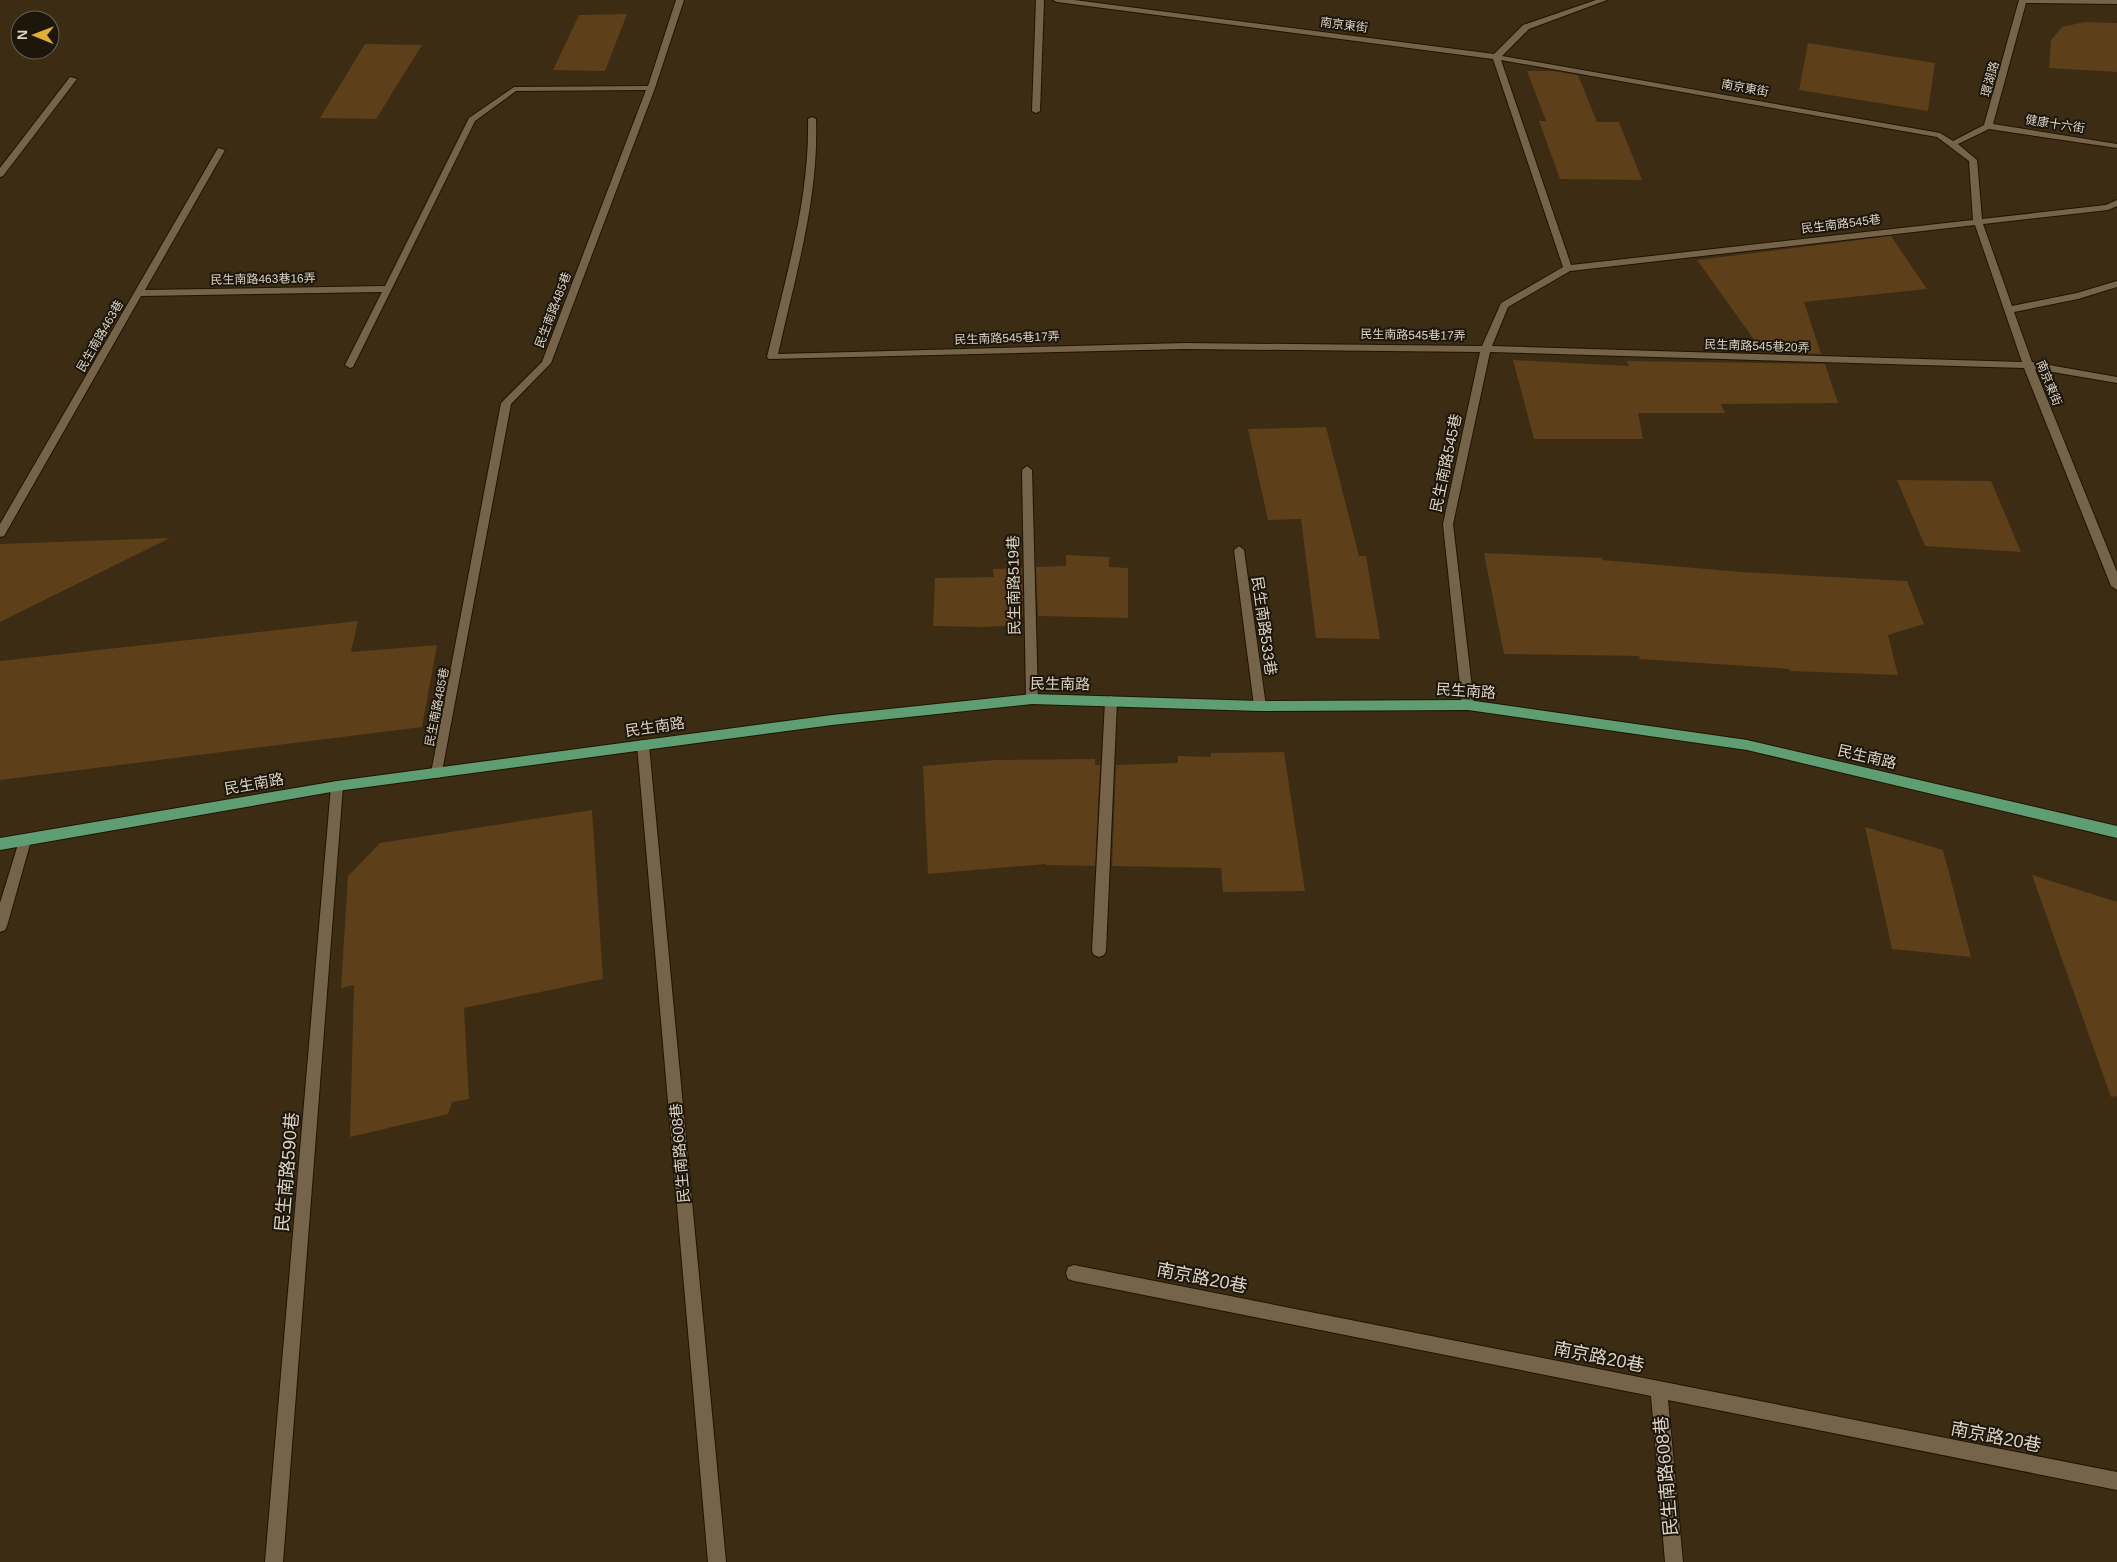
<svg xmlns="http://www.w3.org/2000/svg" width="2117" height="1562" font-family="Helvetica,'Noto Sans TC',sans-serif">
<rect width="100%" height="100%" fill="#3b2c13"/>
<g fill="#5d3f19">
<path d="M627,14L605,71L553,70L579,15Z"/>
<path d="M2084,22L2117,23V72L2049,68L2051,40L2062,27Z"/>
<path d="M1808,43L1935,63L1928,111L1799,90Z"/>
<path d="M365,44L422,45L376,119L320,118Z"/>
<path d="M1527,71H1553L1578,75L1597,122H1619L1642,180L1560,179L1539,121H1546Z"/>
<path d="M1891,236L1927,289L1804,302L1821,354L1763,352L1697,260Z"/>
<path d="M1513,360L1629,366L1627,361L1825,364L1838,403L1721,404L1725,413H1638L1643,439H1534Z"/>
<path d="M1326,427L1359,556H1366L1380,639L1316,638L1301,519L1268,520L1248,429Z"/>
<path d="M1897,480L1991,481L2021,552L1925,546Z"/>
<path d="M170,538L0,622V544Z"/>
<path d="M1484,553L1602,558V560L1742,572L1907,581L1924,624L1888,635L1898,675L1790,671V669L1640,659L1639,656L1504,654Z"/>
<path d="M1066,555L1109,557V567L1128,568V618L1038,616L1036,567L1066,566Z"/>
<path d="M1022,568L1023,616H1016L1017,625L984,627L933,626L935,578L994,577L993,569Z"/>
<path d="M358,621L351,652L437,645L422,727L0,780V661Z"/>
<path d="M1284,752L1305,891L1223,892L1221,868L1112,866L1116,765L1178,763V756L1211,757V753Z"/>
<path d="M1095,759V765H1100L1095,866L1046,865V864L928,874L923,766L995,760Z"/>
<path d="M592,810L603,979L464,1008L469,1099L452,1102L448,1114L350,1137L354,985L341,988L348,876L380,843Z"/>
<path d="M1865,827L1943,850L1971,957L1892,949Z"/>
<path d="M2032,875L2117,902V1096L2111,1097Z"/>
</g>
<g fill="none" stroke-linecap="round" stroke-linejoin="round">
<g stroke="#221400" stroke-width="2">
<g id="minor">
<path d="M676,0H684L655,88L551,363L511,404L441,777L437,778L433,777L431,773L501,403L542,362L646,90L516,91L475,121L353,367L350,368L345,365L382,292L141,296L4,536L0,537V524L218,148L225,150L145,290L385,286L469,118L514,87L648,86Z"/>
<path d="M1036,0H1044L1040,111L1036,113L1032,111Z"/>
<path d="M1053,0H1074L1494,54L1523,25L1596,0H1607L1529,29L1502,56L1940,133L1953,141L1984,125L2019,0H2117V4L2026,3L1993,124L2117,144V148L1989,129L1958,144L1977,160L1982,219L2106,205L2117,200V206L2108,210L1983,224L2012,306L2077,293L2117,281V287L2078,299L2014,312L2032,362L2117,377V383L2035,369L2117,572V590L2111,586L2024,368L1490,352L1453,524L1474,705L1472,708H1464L1462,705L1443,524L1480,352L1185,349L769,359L767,357C785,280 810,198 808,119L812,117L816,119C819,198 795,277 778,354L1185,343L1482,346L1501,303L1563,267L1493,59L1057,2ZM1501,60L1937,137L1969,161L1973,220L1571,265ZM1975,225L2022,362L1492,346L1508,307L1570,271Z"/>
<path d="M70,77L77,79L3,176L0,177V168Z"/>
<path d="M1027,466L1032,470L1038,699L1036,702H1028L1026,699L1022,470Z"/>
<path d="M1239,546L1244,550L1266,706L1264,709H1256L1254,706L1234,550Z"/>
<path d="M1111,696L1115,698L1117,701L1106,951L1104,955L1099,957L1094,955L1092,951L1105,701L1107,698Z"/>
<path d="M643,740L647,741L649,745L726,1562H708L637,745L639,741Z"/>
<path d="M337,781L341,782L343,786L283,1562H265L331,786L333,782Z"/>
<path d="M25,835L30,837L31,841L7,926L5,930L0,932V903L19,841L20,837Z"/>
<path d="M1074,1265L2117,1472V1490L1668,1400L1683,1562H1665L1651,1396L1074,1281L1068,1279L1066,1273L1068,1267Z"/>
</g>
</g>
<g stroke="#221400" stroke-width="2">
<path id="major" d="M1032,694L1260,701L1468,700L1747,740L2117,826V838L1747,750L1468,710L1260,711L1032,704L832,725L337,791L0,850V838L337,781L832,715Z"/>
</g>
<use href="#minor" fill="#75644a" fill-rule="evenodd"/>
<use href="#major" fill="#5e9e72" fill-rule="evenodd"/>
</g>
<g text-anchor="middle" stroke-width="4" stroke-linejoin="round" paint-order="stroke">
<g font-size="12" fill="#dcd3c5" stroke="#1c160b">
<text transform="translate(1344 25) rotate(7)" y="4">南京東街</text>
<text transform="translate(1990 79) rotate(-74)" y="4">環湖路</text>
<text transform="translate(1745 88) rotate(10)" y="4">南京東街</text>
<text transform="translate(2055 124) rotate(9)" y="4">健康十六街</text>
<text transform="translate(1841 224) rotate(-7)" y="4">民生南路545巷</text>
<text transform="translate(263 279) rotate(-1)" y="4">民生南路463巷16弄</text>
<text transform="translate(553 310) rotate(-69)" y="4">民生南路485巷</text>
<text transform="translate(1413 335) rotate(1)" y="4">民生南路545巷17弄</text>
<text transform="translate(100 336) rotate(-60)" y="4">民生南路463巷</text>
<text transform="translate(1007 338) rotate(-2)" y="4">民生南路545巷17弄</text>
<text transform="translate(1757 346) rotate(2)" y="4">民生南路545巷20弄</text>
<text transform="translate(2049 383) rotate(68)" y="4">南京東街</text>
<text transform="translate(437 707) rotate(-79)" y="4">民生南路485巷</text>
</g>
<g font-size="15" fill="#dcd3c5" stroke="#1c160b">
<text transform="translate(1446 463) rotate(-78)" y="5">民生南路545巷</text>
<text transform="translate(1014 585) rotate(-91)" y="5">民生南路519巷</text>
<text transform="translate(1264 626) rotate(82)" y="5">民生南路533巷</text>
<text transform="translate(1060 684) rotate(1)" y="5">民生南路</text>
<text transform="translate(1466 691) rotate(4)" y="5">民生南路</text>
<text transform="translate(655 727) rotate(-8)" y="5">民生南路</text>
<text transform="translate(1867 757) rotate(13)" y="5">民生南路</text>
<text transform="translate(254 784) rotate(-10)" y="5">民生南路</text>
<text transform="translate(680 1153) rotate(-95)" y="5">民生南路608巷</text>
</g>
<g font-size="18" fill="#dcd3c5" stroke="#1c160b">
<text transform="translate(287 1172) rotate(-85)" y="6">民生南路590巷</text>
<text transform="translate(1202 1278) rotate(11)" y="6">南京路20巷</text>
<text transform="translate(1599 1357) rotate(11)" y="6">南京路20巷</text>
<text transform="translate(1996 1437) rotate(11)" y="6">南京路20巷</text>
<text transform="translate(1666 1476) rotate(-95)" y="6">民生南路608巷</text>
</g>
</g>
<g transform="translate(35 35) rotate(271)"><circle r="24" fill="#1c160b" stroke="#696255"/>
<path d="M0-4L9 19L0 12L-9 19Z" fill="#e1af34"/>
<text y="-8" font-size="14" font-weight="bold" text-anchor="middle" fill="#dcd3c5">N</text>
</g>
</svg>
